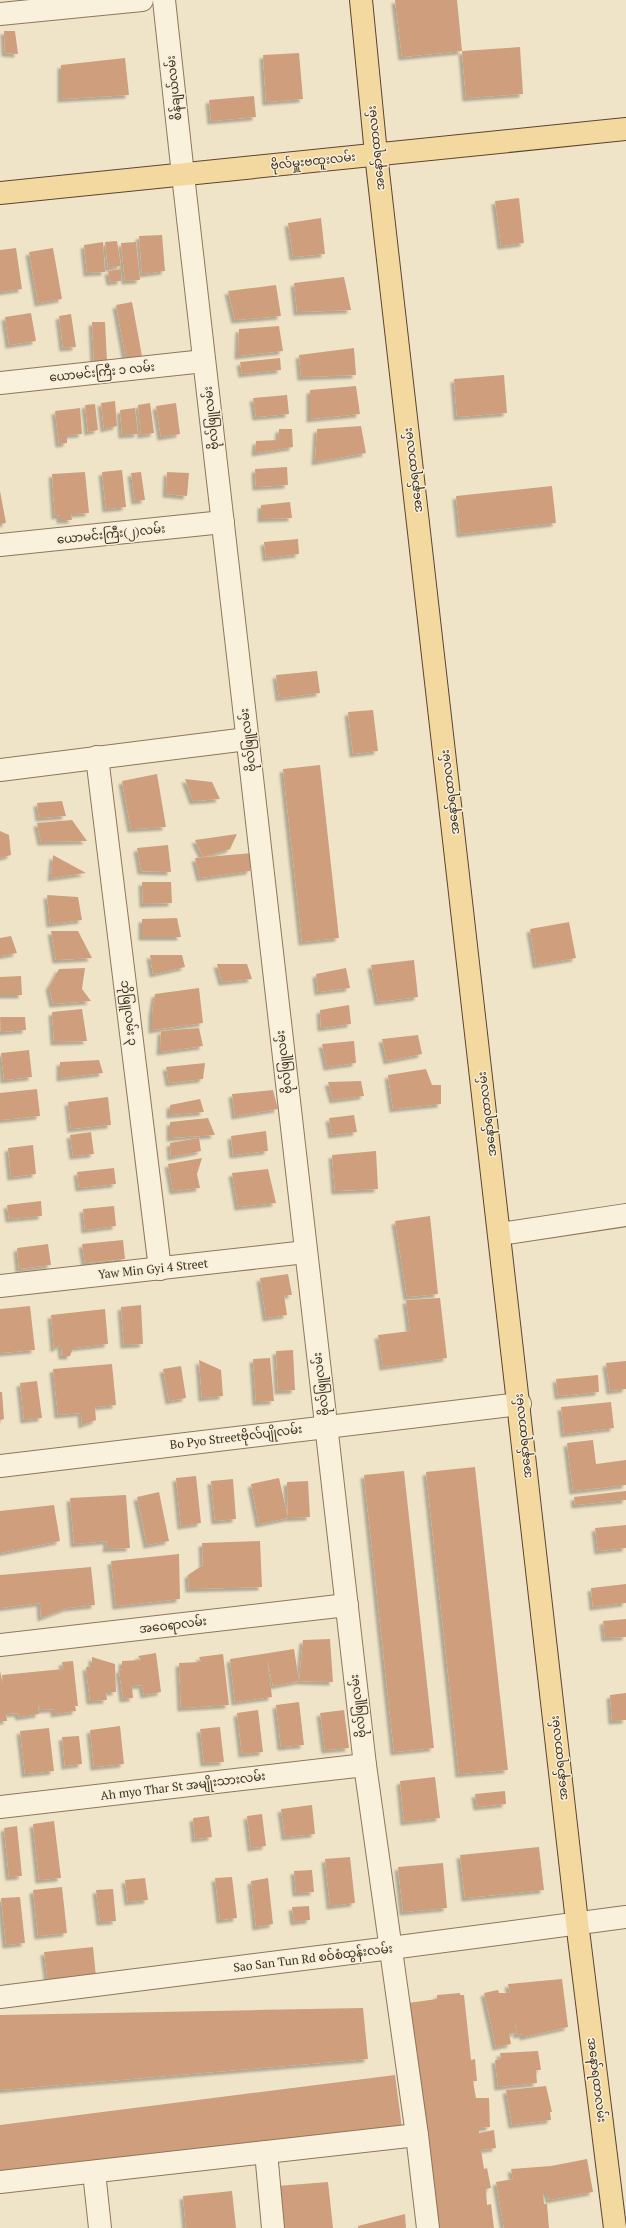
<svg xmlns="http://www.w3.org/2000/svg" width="626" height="2228" font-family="'PT Serif','Noto Sans Myanmar',serif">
<defs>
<filter id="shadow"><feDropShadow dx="-3.5" dy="3.5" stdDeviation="1" flood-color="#0004"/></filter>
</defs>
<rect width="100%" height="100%" fill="#f0e4c8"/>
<g fill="#cf9f7d" filter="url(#shadow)">
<path d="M395,0H457L462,51L402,57Z"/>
<path d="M4,31H15L18,54L5,53Z"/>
<path d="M520,47L523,94L466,98L462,51Z"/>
<path d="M299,53L303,99L266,102L263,55Z"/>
<path d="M125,58L129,95L61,99V65Z"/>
<path d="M254,96L256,117L211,121L209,100Z"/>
<path d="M519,198L524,243L501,246L495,201Z"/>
<path d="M321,218L325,254L293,257L288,223Z"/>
<path d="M162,235L165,271L142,274L139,236Z"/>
<path d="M117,241L121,266L108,268L105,242Z"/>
<path d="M103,242L105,272L87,273L84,245Z"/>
<path d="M136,242L140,280L125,281L121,243Z"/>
<path d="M16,248L22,289L0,292V250Z"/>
<path d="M53,248L62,299L38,303L29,252Z"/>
<path d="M121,269V281L110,282L108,271Z"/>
<path d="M344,277L351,310L297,312L294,283Z"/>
<path d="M276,285L281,316L235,320L228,291Z"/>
<path d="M132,302L142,356L126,359L116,305Z"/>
<path d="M31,313L36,341L9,345L5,317Z"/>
<path d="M71,314L76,347L63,348L59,316Z"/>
<path d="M92,322H105L107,361H94Z"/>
<path d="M279,326L283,351L238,356L239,329Z"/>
<path d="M354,348L356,375L301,377L299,355Z"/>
<path d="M280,358L281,370L242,374L240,362Z"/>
<path d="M504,375L507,413L457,417L454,379Z"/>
<path d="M356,386L360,414L310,419V390Z"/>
<path d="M287,395L289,414L256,417L253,398Z"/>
<path d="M115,401L117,426L104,429L101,403Z"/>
<path d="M150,403L154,433L141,435L138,405Z"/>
<path d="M176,403L180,434L161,437L156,406Z"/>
<path d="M95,404L98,430L88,432L85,405Z"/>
<path d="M80,408L82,434L67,435V443L59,444L55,411Z"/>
<path d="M135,408L138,434L122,435L120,410Z"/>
<path d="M361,426L366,453L315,462L317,429Z"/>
<path d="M279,429H292L293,447L255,453L256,441L278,440Z"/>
<path d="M287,467L288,485L256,487L255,469Z"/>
<path d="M122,470L126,507L106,509L102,472Z"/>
<path d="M85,472L89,513L71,514L72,520H60V515L55,516L52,474Z"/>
<path d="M141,472L145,500L135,501L131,473Z"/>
<path d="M167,472L189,473L187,496L166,494Z"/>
<path d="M552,486L556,523L460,534L456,496Z"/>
<path d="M0,491L6,523L0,524Z"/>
<path d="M290,502L292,518L261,519V505Z"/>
<path d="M298,539L299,554L266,558L264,542Z"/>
<path d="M317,671L320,693L279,698L276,675Z"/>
<path d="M373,710L378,751L353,754L348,712Z"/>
<path d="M320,765L339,938L302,942L283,769Z"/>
<path d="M157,774L166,827L131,829L122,781Z"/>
<path d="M185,779L212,782L220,799L193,801Z"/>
<path d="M62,801L66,816L39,818L37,803Z"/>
<path d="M72,820L87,841L41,842L37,823Z"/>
<path d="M0,831L9,835L11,855L0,858Z"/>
<path d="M237,834L230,849L203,857L195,840Z"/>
<path d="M168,845L171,872L141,871L137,848Z"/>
<path d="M252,853L250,871L200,878L195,858Z"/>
<path d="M53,855L86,873L51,878Z"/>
<path d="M142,882H171L172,903L143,904Z"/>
<path d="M47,895L78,897L82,920L50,924Z"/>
<path d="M177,918L181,937H142V919Z"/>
<path d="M569,922L576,958L536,965L530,929Z"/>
<path d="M51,931H78L92,958L56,960Z"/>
<path d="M11,936L17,953L0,956V938Z"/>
<path d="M150,955H182L185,967L153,974Z"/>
<path d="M414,960L418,997L378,1002L371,965Z"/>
<path d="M217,964H247L252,979L222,982Z"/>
<path d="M85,968L82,989L91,1001L53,1004L49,987L59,969Z"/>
<path d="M346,968L350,988L318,992L316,974Z"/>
<path d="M21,976L22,995H0V977Z"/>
<path d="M199,988L203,1023L152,1030V1013L155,994Z"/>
<path d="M349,1005L351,1024L321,1028L320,1010Z"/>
<path d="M82,1009L87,1041L54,1042L52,1012Z"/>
<path d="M0,1017H25L26,1030L1,1032Z"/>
<path d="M199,1028L203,1046L160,1052L161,1031Z"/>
<path d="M418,1035L422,1054L387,1061L382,1039Z"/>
<path d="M354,1041L356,1063L327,1067L322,1044Z"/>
<path d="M29,1050L32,1077L4,1080L1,1053Z"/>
<path d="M99,1060L103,1073L60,1078V1062Z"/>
<path d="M205,1063L203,1079L169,1083L166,1067Z"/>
<path d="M426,1069L432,1085H441V1104L393,1109L388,1075Z"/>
<path d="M361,1081L364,1096L333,1100L328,1082Z"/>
<path d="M37,1089L40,1116L0,1120V1093Z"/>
<path d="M273,1090L278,1109L235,1116L232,1094Z"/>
<path d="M108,1097L111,1125L71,1129L68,1102Z"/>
<path d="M200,1099L204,1112L170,1115V1105Z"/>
<path d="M354,1115L357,1132L332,1135L329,1118Z"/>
<path d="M208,1118L215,1135L170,1138V1122Z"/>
<path d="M266,1131L268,1151L233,1155L231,1136Z"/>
<path d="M91,1132L94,1154L73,1156L70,1135Z"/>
<path d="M199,1138L201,1151L171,1157L170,1143Z"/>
<path d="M33,1145L36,1174L11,1177L8,1148Z"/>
<path d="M376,1151L378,1189L335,1191L332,1155Z"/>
<path d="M202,1158L197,1174L200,1188L173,1191L168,1164Z"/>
<path d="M114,1168L116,1184L79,1188L77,1172Z"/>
<path d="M268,1169L276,1203L238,1207L232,1173Z"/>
<path d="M41,1201L42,1216L9,1219L7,1205Z"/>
<path d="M114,1206L116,1226L85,1230L83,1209Z"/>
<path d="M430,1216L438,1294L407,1297L395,1221Z"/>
<path d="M123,1240L125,1259L85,1263L82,1244Z"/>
<path d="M48,1244L51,1265L19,1269L17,1248Z"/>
<path d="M288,1274L292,1295H284L287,1315L266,1318L260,1278Z"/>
<path d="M440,1298L447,1358L383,1367L378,1335L410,1331L406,1300Z"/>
<path d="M141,1305L143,1344L124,1345L121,1307Z"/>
<path d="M30,1306L35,1350L0,1353V1309Z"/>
<path d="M105,1309L108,1344L73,1348L70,1356H62L61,1345L54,1349L51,1315Z"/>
<path d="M293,1350L295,1390L278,1391L276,1351Z"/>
<path d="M270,1358L274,1401L256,1402L253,1359Z"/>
<path d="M199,1360L221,1370L223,1396L202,1398Z"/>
<path d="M626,1361V1389L610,1391L606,1363Z"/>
<path d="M112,1364L116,1405L95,1407L96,1420L82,1425L81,1413L58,1415L53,1369Z"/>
<path d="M181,1366L186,1398L169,1401L163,1369Z"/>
<path d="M598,1375L599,1392L558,1396L556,1379Z"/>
<path d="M37,1381L42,1418L24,1420L20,1383Z"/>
<path d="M0,1392H2L4,1419L0,1420Z"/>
<path d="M611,1402L614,1428L564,1434L561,1407Z"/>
<path d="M593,1440L596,1464L626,1460V1485L573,1491L567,1443Z"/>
<path d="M475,1467L508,1770L459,1774L426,1472Z"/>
<path d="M404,1471L434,1748L394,1752L364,1475Z"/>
<path d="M196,1476L201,1523L181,1526L176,1478Z"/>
<path d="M279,1478L288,1518L259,1524L251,1484Z"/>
<path d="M233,1479L236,1519L215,1521L211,1481Z"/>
<path d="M308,1481L310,1517L288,1518L287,1482Z"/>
<path d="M626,1491V1500L575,1505L574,1497Z"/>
<path d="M159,1492L169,1541L147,1545L137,1497Z"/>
<path d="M126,1495L130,1548L106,1549L107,1541L74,1544L70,1498Z"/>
<path d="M54,1505L60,1541L0,1553V1511Z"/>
<path d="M626,1525V1548L598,1551L595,1528Z"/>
<path d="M260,1541L262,1587L189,1589L188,1575L203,1565L202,1543Z"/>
<path d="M179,1554L180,1599L116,1606L111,1561Z"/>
<path d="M91,1567L95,1605L67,1608L41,1618L40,1603L0,1608V1575Z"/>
<path d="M626,1584V1603L593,1607L591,1588Z"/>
<path d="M626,1619V1637L605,1638L603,1621Z"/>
<path d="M330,1639L333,1682L299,1681L273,1686L267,1658L272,1697L235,1702L230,1659L294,1649L299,1681L303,1640Z"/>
<path d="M156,1653L161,1692L144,1695L142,1685L132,1686L133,1698L123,1699L119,1670L122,1669V1661L141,1660L138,1656Z"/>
<path d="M223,1654L229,1705L181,1708L179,1663L201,1662L199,1657Z"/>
<path d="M92,1657L115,1664L116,1692H106L107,1700L90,1701L86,1667L92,1666Z"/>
<path d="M73,1661L78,1706H75L76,1711L54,1714V1709L40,1710L38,1704L39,1714L19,1717L18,1713L6,1714L7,1721H0V1671L3,1685L2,1675L63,1669L62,1662Z"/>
<path d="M626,1693V1720L612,1721L610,1695Z"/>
<path d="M299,1702L304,1745L281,1747L276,1705Z"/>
<path d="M258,1710L263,1752L242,1754L237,1713Z"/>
<path d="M344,1710L349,1748L325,1750L320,1713Z"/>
<path d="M120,1726L124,1764L94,1767L90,1730Z"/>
<path d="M220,1727L224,1762L204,1763L200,1729Z"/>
<path d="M49,1728L54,1771L25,1774L20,1731Z"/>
<path d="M79,1736L82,1764L65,1766L62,1737Z"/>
<path d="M435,1777L440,1818L404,1822L400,1781Z"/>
<path d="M505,1791L506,1804L477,1807L475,1794Z"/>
<path d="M312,1805L315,1834L285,1837L281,1809Z"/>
<path d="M262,1814L266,1846L251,1848L247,1816Z"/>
<path d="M209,1816L212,1837L195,1839L193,1818Z"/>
<path d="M54,1821L61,1878L39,1880L33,1824Z"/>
<path d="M17,1826L22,1876L9,1877L4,1828Z"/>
<path d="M539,1847L544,1890L465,1898L460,1855Z"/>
<path d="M350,1857L355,1903L330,1906L325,1859Z"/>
<path d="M443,1863L447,1908L403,1912L398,1867Z"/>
<path d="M312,1870L314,1892L296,1893L294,1871Z"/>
<path d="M232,1877L237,1918L220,1920L215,1878Z"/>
<path d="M145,1878L148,1900L128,1902L125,1880Z"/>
<path d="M268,1878L273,1924L256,1927L251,1881Z"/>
<path d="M62,1887L67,1933L38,1936L33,1890Z"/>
<path d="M113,1889L116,1921L100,1922L96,1890Z"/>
<path d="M20,1897L25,1943L6,1945L1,1898Z"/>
<path d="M309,1906L310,1920L294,1922L292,1907Z"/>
<path d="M93,1947L96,1977L48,1982L44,1952Z"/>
<path d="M562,1979L568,2027L523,2037V2034L517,2035L515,2022V2033L509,2034L511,2044L496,2047L484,1993L498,1990L499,1993H510L508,1984Z"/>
<path d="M460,1993V1995H464L471,2060L475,2059L477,2081H473L476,2098H489L490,2127L479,2128V2133L494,2130L496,2148L481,2150L484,2169L487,2168L491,2188L486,2189L487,2205L491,2204L494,2228H436L408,2003L437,1999V1995Z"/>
<path d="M363,2008L368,2059L0,2090V2015Z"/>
<path d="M538,2051L541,2070H536L537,2083L498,2087L495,2060L501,2059L500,2053Z"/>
<path d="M395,2075L402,2128L0,2179V2125Z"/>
<path d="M546,2086L552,2112H550L551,2120L512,2125L506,2090Z"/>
<path d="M587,2159L593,2192L549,2200L548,2194H543L544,2204H547L549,2228H504L496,2182L513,2179L511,2169L551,2166Z"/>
<path d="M328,2182L333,2228H270L264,2187Z"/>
<path d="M232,2191L236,2228H186L183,2196Z"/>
<path d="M405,2214L406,2228H358V2226Z"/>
</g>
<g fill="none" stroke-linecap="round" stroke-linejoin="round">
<g stroke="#8d765c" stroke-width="24">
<g id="minor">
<path d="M164,0L183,175L365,1765L417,2135L428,2228"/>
<path d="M0,14L142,0"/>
<path d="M0,383L204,361"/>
<path d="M0,545L223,522"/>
<path d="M97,757L160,1269"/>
<path d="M0,770L247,739"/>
<path d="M500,1234L626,1215"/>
<path d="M0,1286L306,1252"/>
<path d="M0,1466L520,1404"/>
<path d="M0,1645L347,1605"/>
<path d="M0,1807L365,1765"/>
<path d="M0,1997L391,1948L626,1917"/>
<path d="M266,2152L273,2228"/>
<path d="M94,2172L100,2228"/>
<path d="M0,2182L417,2135"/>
</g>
</g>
<g stroke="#5b4430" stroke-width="24">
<g id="major">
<path d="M361,0L376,154L577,1922L615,2228"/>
<path d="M0,193L626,129"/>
</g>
</g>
<use href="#minor" stroke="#faf1dc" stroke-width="22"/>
<use href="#major" stroke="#f3d9a0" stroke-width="22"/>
</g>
<g text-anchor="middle" stroke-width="3" stroke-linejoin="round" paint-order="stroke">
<g font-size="12" fill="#3d2e20" stroke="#f7eed8">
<text transform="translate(174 88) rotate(-96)" y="4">စိန်ချယ်လမ်း</text>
<text transform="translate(376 148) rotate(-96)" y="4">အနော်ရထာလမ်း</text>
<text transform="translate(313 161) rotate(-6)" y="4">ဗိုလ်မှူးဗထူးလမ်း</text>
<text transform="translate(102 372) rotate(-6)" y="4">ယောမင်းကြီး ၁ လမ်း</text>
<text transform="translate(211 418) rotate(-96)" y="4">ဗိုလ်ဖြူလမ်း</text>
<text transform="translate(413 470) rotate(-97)" y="4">အနော်ရထာလမ်း</text>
<text transform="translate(111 534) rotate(-6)" y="4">ယောမင်းကြီး(၂)လမ်း</text>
<text transform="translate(248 740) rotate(-97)" y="4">ဗိုလ်ဖြူလမ်း</text>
<text transform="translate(450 792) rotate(-97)" y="4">အနော်ရထာလမ်း</text>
<text transform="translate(129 1013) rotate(83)" y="4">ဘိုဖြူလမ်း ၃</text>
<text transform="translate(284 1062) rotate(-97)" y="4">ဗိုလ်ဖြူလမ်း</text>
<text transform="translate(487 1114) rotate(-97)" y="4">အနော်ရထာလမ်း</text>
<text transform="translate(153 1269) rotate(-6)" y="4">Yaw Min Gyi 4 Street</text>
<text transform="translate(321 1384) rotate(-97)" y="4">ဗိုလ်ဖြူလမ်း</text>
<text transform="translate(523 1436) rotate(-96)" y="4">အနော်ရထာလမ်း</text>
<text transform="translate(236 1437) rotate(-7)" y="4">Bo Pyo Streetဗိုလ်ပျိုလမ်း</text>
<text transform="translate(173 1625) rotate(-7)" y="4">အဝေရာလမ်း</text>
<text transform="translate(358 1706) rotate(-97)" y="4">ဗိုလ်ဖြူလမ်း</text>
<text transform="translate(559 1758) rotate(-96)" y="4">အနော်ရထာလမ်း</text>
<text transform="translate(183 1786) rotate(-7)" y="4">Ah myo Thar St အမျိုးသားလမ်း</text>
<text transform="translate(313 1958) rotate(-7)" y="4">Sao San Tun Rd စဝ်စံထွန်းလမ်း</text>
<text transform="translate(597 2080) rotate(83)" y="4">အနော်ရထာလမ်း</text>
</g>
</g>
</svg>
